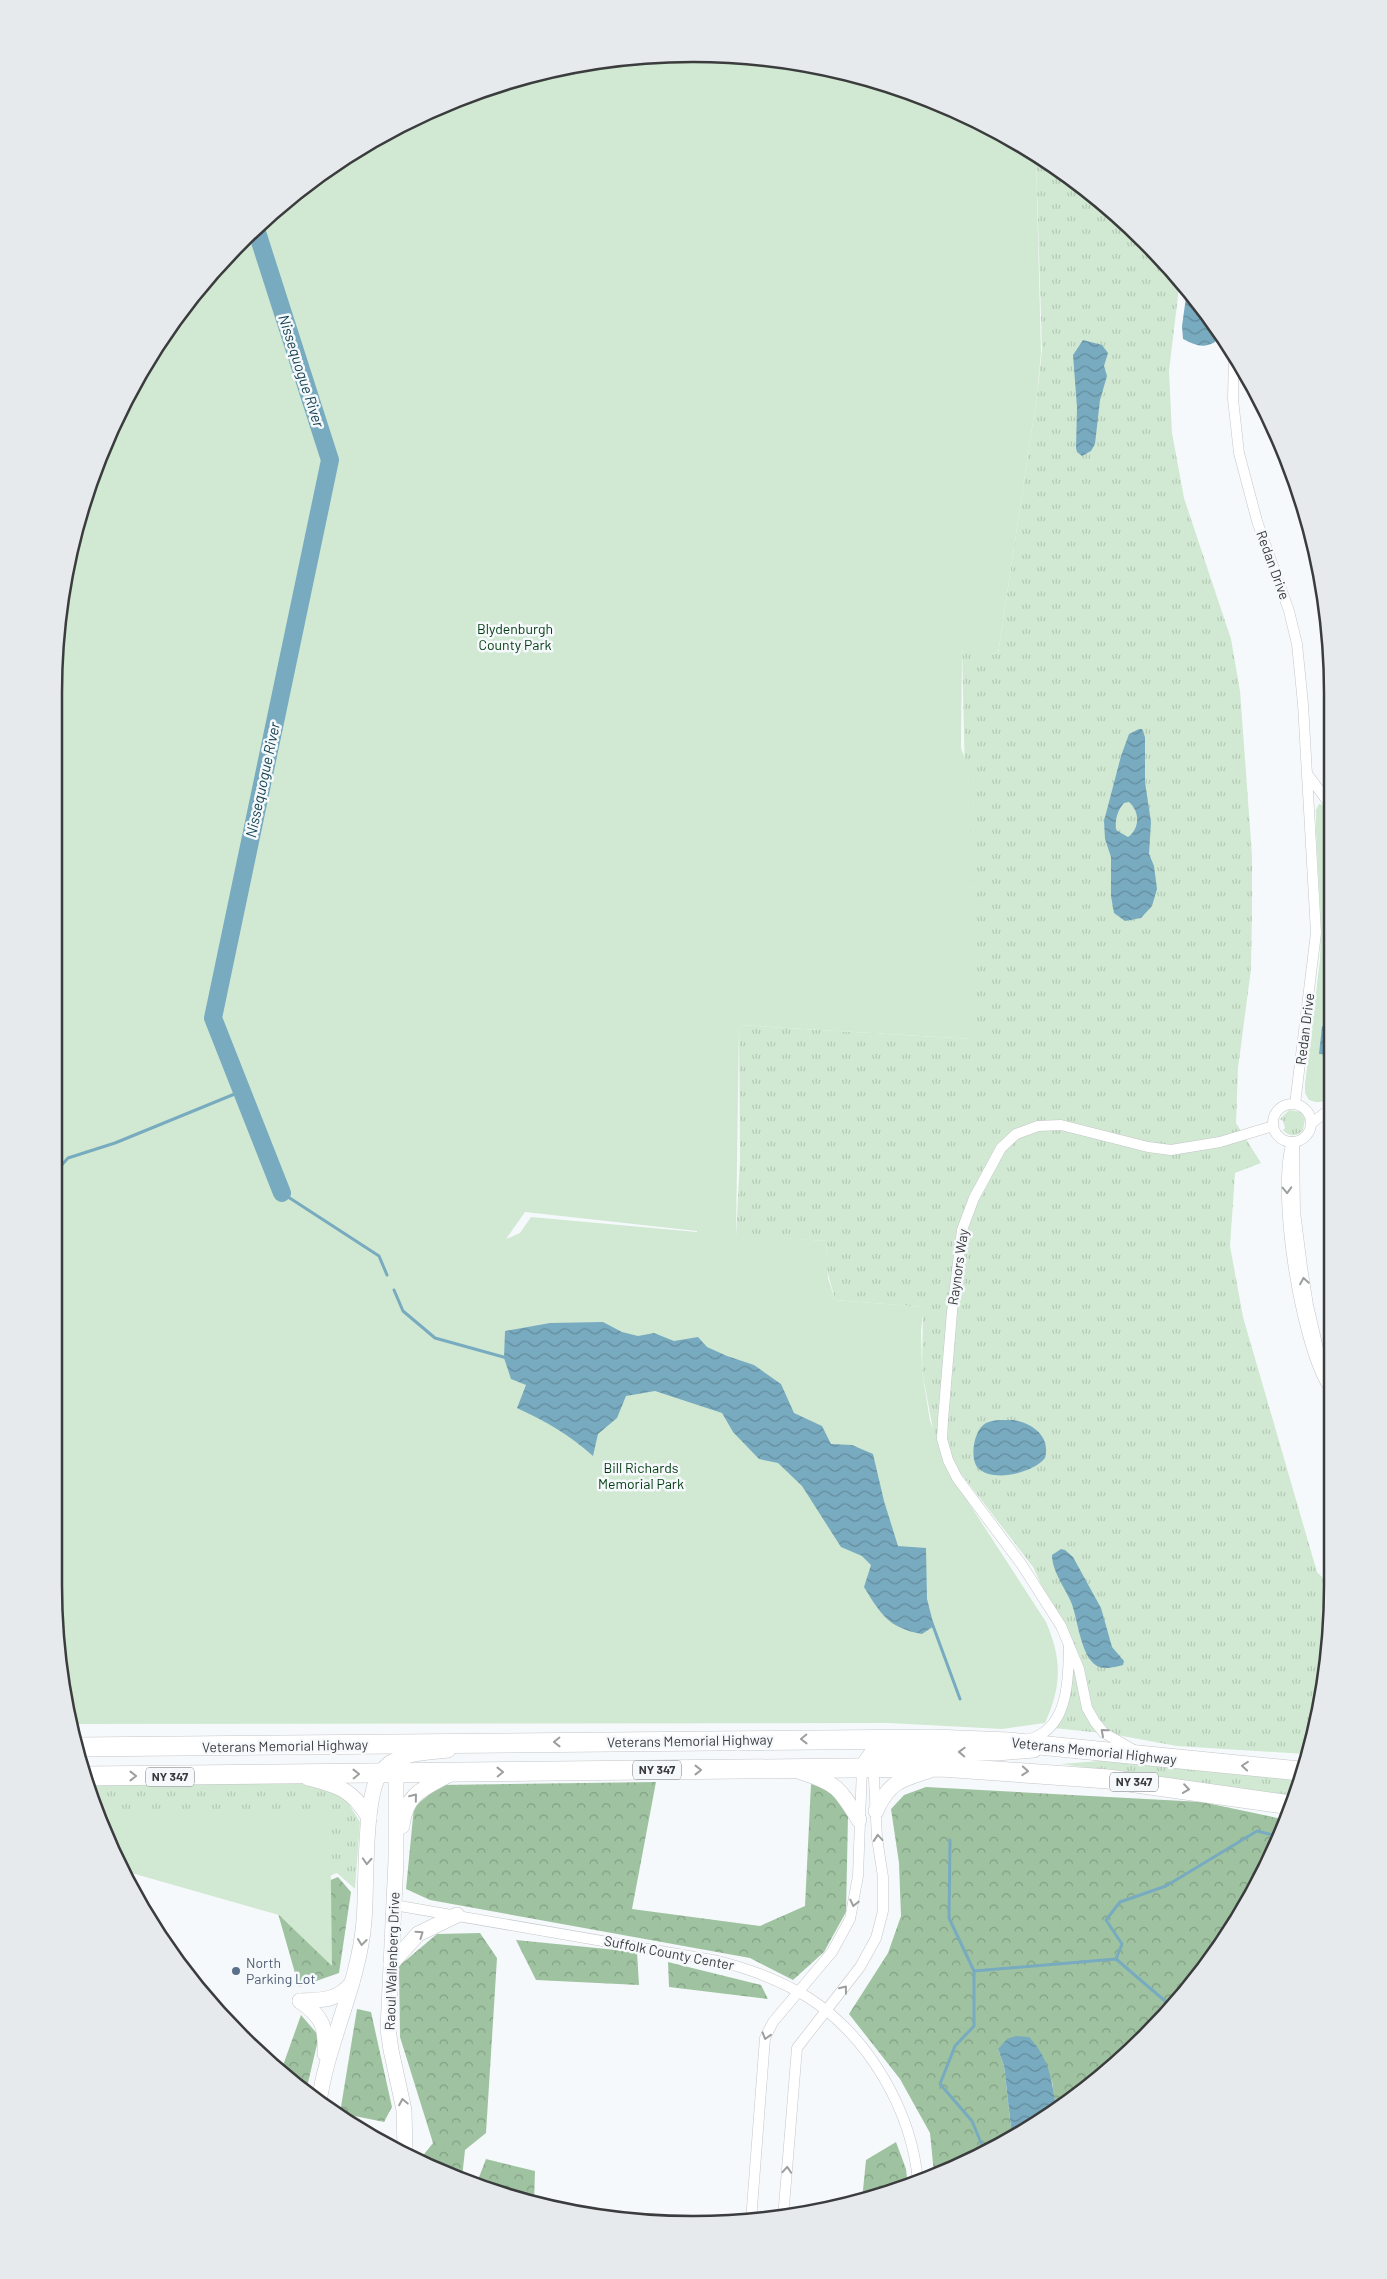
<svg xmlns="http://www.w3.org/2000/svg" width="1387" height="2279" font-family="Barlow,sans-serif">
<defs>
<pattern id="grass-tufts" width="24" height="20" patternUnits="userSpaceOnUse" patternTransform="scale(1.25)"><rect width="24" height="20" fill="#d1e9d2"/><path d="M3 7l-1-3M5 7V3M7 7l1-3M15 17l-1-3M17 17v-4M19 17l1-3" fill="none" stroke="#b4c9b5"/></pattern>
<pattern id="forest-crowns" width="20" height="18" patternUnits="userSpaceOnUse" patternTransform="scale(1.25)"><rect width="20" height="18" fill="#9fc3a1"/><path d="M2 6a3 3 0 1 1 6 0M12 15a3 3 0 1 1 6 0" fill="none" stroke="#83a084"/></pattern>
<pattern id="water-waves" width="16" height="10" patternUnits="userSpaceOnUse" patternTransform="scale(1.25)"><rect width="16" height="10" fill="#78abc0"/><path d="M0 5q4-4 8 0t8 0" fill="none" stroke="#648c9d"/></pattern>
</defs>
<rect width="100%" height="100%" fill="#f6f9fb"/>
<g fill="url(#grass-tufts)">
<path d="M1036,157L1083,186L1175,272L1180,279L1169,371L1172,433L1184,498L1231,639L1240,691L1252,855V910L1251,969L1238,1068L1236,1123L1261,1163L1235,1173L1230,1246L1243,1317L1317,1572L1328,1583V1669L1305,1754L1177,1746L1111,1734L1095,1718L1086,1694L1080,1668L1033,1567L935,1440L922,1371L923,1307L835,1300L827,1270L826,1241L736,1236L740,1159L739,1025L971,1039L962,648L998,654L1037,395L1042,350Z"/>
<path d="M1289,1110L1301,1112L1305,1119L1303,1130C1297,1137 1289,1137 1283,1130L1285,1128L1283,1121L1280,1119Z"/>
<path d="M1072,1659L1101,1733L1054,1728Z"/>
<path d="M1099,1761H1127L1299,1775L1294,1797L1061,1764Z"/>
<path d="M322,1783L347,1801L360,1822L355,1889L337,1873L272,1899L120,1868L86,1784Z"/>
</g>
<g fill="url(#forest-crowns)">
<path d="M656,1782L632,1909L760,1926L805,1906L811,1784L837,1793L848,1816L846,1912L824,1952L793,1980L750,1958L430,1900L406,1889L414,1807L441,1785Z"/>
<path d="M926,1787L1202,1802L1287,1820L1285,1830L1201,1975L1146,2038L1056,2112L1052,2081L998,2049L1004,2066L1012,2136L934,2174L930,2133L900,2079L849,2014L888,1953L901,1916L899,1863L891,1809L904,1795Z"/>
<path d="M338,1877L351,1892L339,1973L299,1987L275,1903Z"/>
<path d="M480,1933L497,1958L486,2133L465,2150L462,2178L421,2158L433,2143L400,2037L399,1966L437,1934Z"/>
<path d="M516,1940L637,1952L639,1985L536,1980Z"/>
<path d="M668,1962L761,1985L768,1999L669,1987Z"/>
<path d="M357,2009L371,2012L392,2107L384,2122L340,2113Z"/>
<path d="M301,2015L319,2036L306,2091L281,2071Z"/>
<path d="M896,2142L906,2169L908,2187L899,2191L862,2200L866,2160Z"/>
<path d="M486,2159L535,2171L534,2202L488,2191L476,2185Z"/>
</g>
<g fill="#d1e9d2" fill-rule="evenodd">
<path d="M735,55L859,75L976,120L1036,157L1041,353L1037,395L998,654L962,649L961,748L970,771L971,1039L739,1025L736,1235L826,1241L828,1278L835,1300L924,1307L921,1331L922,1371L930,1421L952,1477L1046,1622C1062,1659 1062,1686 1045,1723L1002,1729L889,1723L72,1724L59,1669V610L102,449L186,304L271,213L373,140L488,88L610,59ZM525,1212L697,1231V1232L531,1217L520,1233L506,1239Z"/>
<path d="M1319,804L1323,805L1331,814L1330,1098C1322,1103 1317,1103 1309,1100L1305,1093V1084L1320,960L1321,924L1316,831V810Z"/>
<path d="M96,1812L330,1816L332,1966L279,1915L121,1870Z"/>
</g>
<g fill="url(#water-waves)" fill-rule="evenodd">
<path d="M1187,290L1214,327L1215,342C1203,349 1195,345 1183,339L1182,326Z"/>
<path d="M1083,340L1102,345L1108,353L1104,366L1107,376L1100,400L1095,444L1091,451L1082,456L1077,452L1076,448L1077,407L1073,355Z"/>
<path d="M1139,729H1142L1145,737V782L1151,822L1149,854L1154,866L1157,889L1152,906L1141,918L1125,921L1114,913L1111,896V857L1105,839L1104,821L1121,756L1129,734ZM1129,802C1141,813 1139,829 1128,837L1116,830C1115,820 1117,811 1124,803Z"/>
<path d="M1322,1026L1330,1027V1055L1319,1054Z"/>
<path d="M603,1322L622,1332L638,1336L654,1333L674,1341L698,1337L707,1347L727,1356L754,1365L781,1384L794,1413L822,1426L831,1444L852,1445L873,1454L884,1501L898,1546L926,1548L927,1599L934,1626L922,1634C889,1628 881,1615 864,1587L871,1565L862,1556L841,1547L802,1486L778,1463L759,1459L733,1432L722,1413L655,1391L626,1396L617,1418L598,1434L593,1456C570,1435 545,1421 517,1408L526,1385L511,1379L504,1358L505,1331L550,1323Z"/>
<path d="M1013,1420C1032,1423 1051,1436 1045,1458C1033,1473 993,1483 978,1468C969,1458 974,1429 986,1423C994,1419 1005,1420 1013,1420Z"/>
<path d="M1061,1549L1065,1550L1073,1557L1101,1608L1112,1647L1124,1661L1123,1665C1116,1667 1103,1670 1097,1666C1080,1656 1078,1618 1071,1602C1065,1588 1052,1571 1052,1555Z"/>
<path d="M1016,2036L1029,2037C1049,2058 1052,2080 1056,2108V2112L1049,2117L1012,2136L1004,2066L998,2049L1007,2039Z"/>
</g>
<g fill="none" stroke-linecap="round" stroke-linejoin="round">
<g stroke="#78abc0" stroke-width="3">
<path d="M59,1168L68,1158L115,1143L242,1091"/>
<path d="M282,1193L379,1256L387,1275"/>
<path d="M394,1290L403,1311L435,1338L507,1358"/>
<path d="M932,1623L960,1699"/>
<path d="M950,1840L949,1918L974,1971V2026L955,2046L940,2084L972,2121L984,2150"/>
<path d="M1116,1959L1122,1944L1106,1920L1120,1902L1166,1886L1257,1831L1281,1837"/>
<path d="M974,1971L1116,1959L1165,2001L1176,2003"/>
</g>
<path stroke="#78abc0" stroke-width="18" d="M256,229L330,460L213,1018L282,1193"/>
<g stroke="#c4c6c9" stroke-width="11">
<g id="street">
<path d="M1234,355L1233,399L1239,453L1257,521L1289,611L1297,644L1303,704L1316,933L1295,1104"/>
<path d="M1308,775L1331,806"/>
<circle cx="1292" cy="1123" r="19"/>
<path d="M1312,1123L1330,1109"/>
<path d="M1292,1142C1276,1192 1300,1337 1326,1383L1308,1305L1302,1267L1295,1212L1294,1142"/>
<path d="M1026,1740C1069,1731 1068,1681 1069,1646"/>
<path d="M1134,1750L1104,1733L1095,1722L1087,1708L1079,1669L1061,1626L1022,1565L957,1478L948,1460L942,1439L943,1420L952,1312L962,1230L974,1198L1001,1148L1016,1134L1038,1126L1061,1125L1148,1147L1171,1150L1220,1142L1273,1126"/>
<path d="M394,1905L718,1961C750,1969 782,1981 809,1998C869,2037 912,2111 918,2182"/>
<path d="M783,2218L797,2048L860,1967L876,1938L883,1911V1877L877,1838L874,1779L872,1767"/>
<path d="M751,2221L765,2038L773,2022L832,1952L850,1919L858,1876L862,1767"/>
</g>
</g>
<g stroke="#c4c6c9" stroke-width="16">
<g id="secondary">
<path d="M390,1763L395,1774L396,1782V1860L388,2029L391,2050L404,2110L405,2150"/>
<path d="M862,1767L871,1754L882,1751L997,1753L1034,1750"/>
<path d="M801,1772C837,1783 840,1789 859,1820"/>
<path d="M308,1778C339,1786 352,1789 369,1818"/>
<path d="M876,1811C888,1783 901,1779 928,1771"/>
<path d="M402,1826C406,1792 425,1788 452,1773"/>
<path d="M391,1964L418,1934L457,1915"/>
<path d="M300,2001C323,2017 326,2027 325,2054"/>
<path d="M300,2001C322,2000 337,2001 352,1983"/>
<path d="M319,2102C328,2040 359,1984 364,1921C367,1888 363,1796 381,1772C396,1752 426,1753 448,1750"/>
</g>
</g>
<g stroke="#c4c6c9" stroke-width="20">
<g id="highway">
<path d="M77,1747L934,1739L1009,1742L1300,1771"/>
<path d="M84,1776L941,1767L1108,1779L1291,1805"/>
</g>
</g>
<use href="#street" stroke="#fff" stroke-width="10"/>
<use href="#secondary" stroke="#fff" stroke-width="15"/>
<use href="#highway" stroke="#fff" stroke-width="19"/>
</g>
<defs><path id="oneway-chevron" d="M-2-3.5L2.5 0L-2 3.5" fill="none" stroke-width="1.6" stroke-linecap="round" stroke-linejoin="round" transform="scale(1.25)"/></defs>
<g stroke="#9d9e9e">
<use href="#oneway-chevron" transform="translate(1287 1190) rotate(88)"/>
<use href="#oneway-chevron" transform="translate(1304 1281) rotate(-99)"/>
<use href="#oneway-chevron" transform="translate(1104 1732) rotate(-139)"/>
<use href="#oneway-chevron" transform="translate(804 1739) rotate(179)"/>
<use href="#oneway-chevron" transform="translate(557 1742) rotate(179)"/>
<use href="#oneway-chevron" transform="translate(962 1752) rotate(-178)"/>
<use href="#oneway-chevron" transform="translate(1245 1766) rotate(-175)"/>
<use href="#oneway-chevron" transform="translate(698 1770)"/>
<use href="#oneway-chevron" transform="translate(1025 1771) rotate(4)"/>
<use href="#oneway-chevron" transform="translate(500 1772) rotate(-1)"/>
<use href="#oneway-chevron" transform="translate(356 1774) rotate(-1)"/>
<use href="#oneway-chevron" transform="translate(133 1776)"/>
<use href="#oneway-chevron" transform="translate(1186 1789) rotate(8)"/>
<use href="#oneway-chevron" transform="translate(414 1797) rotate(-51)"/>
<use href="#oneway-chevron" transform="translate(878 1838) rotate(-95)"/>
<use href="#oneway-chevron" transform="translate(367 1861) rotate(93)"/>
<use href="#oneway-chevron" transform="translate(854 1903) rotate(103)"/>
<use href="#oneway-chevron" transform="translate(420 1934) rotate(-35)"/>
<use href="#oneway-chevron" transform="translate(362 1942) rotate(97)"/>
<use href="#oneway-chevron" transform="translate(844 1989) rotate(-52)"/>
<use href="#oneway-chevron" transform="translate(766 2036) rotate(107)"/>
<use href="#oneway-chevron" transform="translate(403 2102) rotate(-101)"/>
<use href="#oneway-chevron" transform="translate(787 2170) rotate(-86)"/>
</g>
<circle fill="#5c6f8a" stroke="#f6f9fb" stroke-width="2" cx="236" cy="1971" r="5"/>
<g text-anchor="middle" stroke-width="5" stroke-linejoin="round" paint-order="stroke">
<g fill="#f6f9fb" stroke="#737576" stroke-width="1">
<rect x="633" y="1760.5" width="48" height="19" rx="4"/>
<rect x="146" y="1767.5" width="48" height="19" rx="4"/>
<rect x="1110" y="1772.5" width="48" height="19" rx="4"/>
</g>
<g font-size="12" font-weight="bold" fill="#3b3c3d">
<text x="657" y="1774">NY 347</text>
<text x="170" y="1781">NY 347</text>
<text x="1134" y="1786">NY 347</text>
</g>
<g font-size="14" fill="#3b3c3d" stroke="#f6f9fb">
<text transform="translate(1273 565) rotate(70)" y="5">Redan Drive</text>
<text transform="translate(1305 1029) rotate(-83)" y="5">Redan Drive</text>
<text transform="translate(958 1267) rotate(-82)" y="5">Raynors Way</text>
<text transform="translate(690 1741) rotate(-1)" y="5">Veterans Memorial Highway</text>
<text transform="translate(285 1746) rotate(-1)" y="5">Veterans Memorial Highway</text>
<text transform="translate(1094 1751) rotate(6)" y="5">Veterans Memorial Highway</text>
<text transform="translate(669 1953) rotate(11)" y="5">Suffolk County Center</text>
<text transform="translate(392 1961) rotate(-88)" y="5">Raoul Wallenberg Drive</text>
</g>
<g font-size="14" fill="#013c10" stroke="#f6f9fb">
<text x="515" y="634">Blydenburgh<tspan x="515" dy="16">County Park</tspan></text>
<text x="641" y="1473">Bill Richards<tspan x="641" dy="16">Memorial Park</tspan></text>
</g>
<g font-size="14" fill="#4e5e75" stroke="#f6f9fb" text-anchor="start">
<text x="246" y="1968">North<tspan x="246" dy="16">Parking Lot</tspan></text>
</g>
<g font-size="15" font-style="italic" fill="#144151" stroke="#f6f9fb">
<text transform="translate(301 371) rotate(72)" y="5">Nissequogue River</text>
<text transform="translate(263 780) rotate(-78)" y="5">Nissequogue River</text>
</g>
</g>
<path d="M0 0H1387V2279H0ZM693 62H693A631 631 0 0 1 1324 693V1585A631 631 0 0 1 693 2216H693A631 631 0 0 1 62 1585V693A631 631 0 0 1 693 62Z" fill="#e7eaec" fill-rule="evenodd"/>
<path fill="none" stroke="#3b3c3d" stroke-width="2.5" d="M693 62H693A631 631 0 0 1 1324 693V1585A631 631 0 0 1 693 2216H693A631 631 0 0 1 62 1585V693A631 631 0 0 1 693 62Z"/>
</svg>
